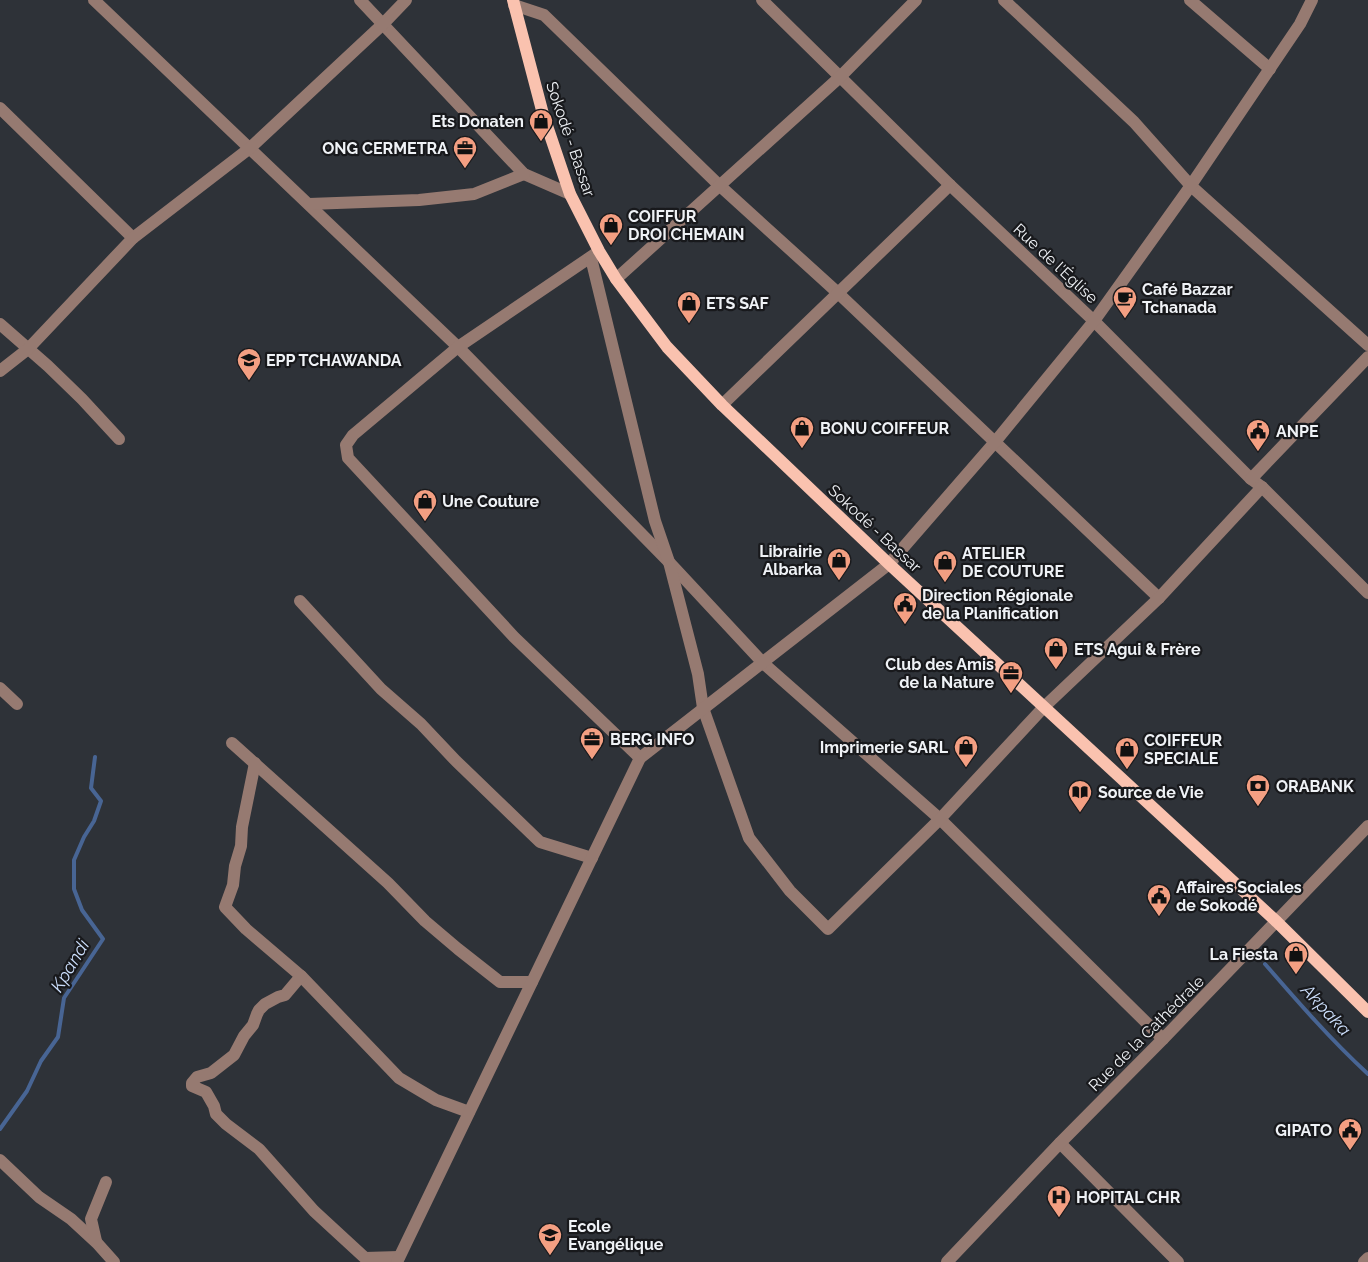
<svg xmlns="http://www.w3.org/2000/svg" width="1368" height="1262" font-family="Raleway,sans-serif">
<rect width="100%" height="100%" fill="#2e3238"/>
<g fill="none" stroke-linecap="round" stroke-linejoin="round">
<g stroke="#486594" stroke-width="4">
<path d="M1265,964C1298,1002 1331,1040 1368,1074"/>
<path d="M0,1129L27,1091L41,1061L58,1037L64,998L103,939L82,910L74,889V860L84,837L94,821L101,801L91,788L95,757"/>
</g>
<g stroke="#967a71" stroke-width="12">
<path d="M94,0L458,347L669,562L763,663L940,819L1163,1039"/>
<path d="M360,0L524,174L570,194"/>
<path d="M762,0L950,185L1094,321L1251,479L1262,487L1368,593"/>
<path d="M1004,0L1134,122L1191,186L1368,345"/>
<path d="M1190,0L1270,69"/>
<path d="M514,5L544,15L719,185L838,293L1159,598"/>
<path d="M0,108L133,238"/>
<path d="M309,204L419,200L474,194L524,174"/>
<path d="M595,254L458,347L353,435L346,445L348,458L514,637L640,758"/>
<path d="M591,258L655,521L669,562L698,674L703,708L749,838L790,891L828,929L940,819L1044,707L1159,598L1262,487"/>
<path d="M616,279L840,77L916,0"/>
<path d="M0,324L48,366L82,399L119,439"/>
<path d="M0,371L28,349L133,238L250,148L383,24L406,0"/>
<path d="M722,405L950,185"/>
<path d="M1251,479L1368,357"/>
<path d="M300,601L381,689L421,724L456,761L540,842L592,858"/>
<path d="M0,688L17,704"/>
<path d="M232,743L388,883L425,921L458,949L500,982H532"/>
<path d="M255,763L242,827L241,846L235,866L233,885L225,907L246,929L301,976L399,1078L436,1100L469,1112"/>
<path d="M301,976L285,995L278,997L265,1004L259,1010L257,1014L253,1025L244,1036L234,1055L211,1073L197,1077L192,1083V1086L206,1092L214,1106L216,1114L226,1124L259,1149L314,1211L365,1258L399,1257"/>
<path d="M1060,1143L1178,1262"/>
<path d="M0,1160L39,1197L71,1219L97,1243L114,1262"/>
<path d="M96,1241L91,1219L106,1182"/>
<path d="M397,1262L640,758L889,564L995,442L1094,321L1187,191L1300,24L1312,0"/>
<path d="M947,1262L1060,1143L1163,1039L1368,826"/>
<path d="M1364,1262L1368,1258"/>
</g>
<path stroke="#fac2af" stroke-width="12" d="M513,0L543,114L570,194L599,251L616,279L667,347L722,405L889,564L1277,922L1368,1012"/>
</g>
<defs>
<g id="shop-pin" transform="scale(1.25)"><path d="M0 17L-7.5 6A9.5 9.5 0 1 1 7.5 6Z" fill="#f39f82" stroke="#18191c"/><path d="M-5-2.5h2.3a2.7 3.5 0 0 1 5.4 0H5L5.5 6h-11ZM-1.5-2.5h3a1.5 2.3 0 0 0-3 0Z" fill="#111"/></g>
<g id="office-pin" transform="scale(1.25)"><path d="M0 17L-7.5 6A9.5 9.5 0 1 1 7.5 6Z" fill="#f39f82" stroke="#18191c"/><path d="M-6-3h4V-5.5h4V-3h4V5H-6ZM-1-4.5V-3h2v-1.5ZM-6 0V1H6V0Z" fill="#111"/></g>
<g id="cafe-pin" transform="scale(1.25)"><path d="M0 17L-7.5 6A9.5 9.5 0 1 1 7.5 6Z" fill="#f39f82" stroke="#18191c"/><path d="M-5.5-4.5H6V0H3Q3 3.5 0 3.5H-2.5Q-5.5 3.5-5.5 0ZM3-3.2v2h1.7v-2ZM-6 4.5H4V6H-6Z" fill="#111"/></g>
<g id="school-pin" transform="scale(1.25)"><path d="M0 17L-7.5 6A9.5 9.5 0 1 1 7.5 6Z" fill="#f39f82" stroke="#18191c"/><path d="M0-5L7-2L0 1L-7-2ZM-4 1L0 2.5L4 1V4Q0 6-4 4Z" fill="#111"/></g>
<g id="civic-pin" transform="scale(1.25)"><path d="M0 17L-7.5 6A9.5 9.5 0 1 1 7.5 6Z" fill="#f39f82" stroke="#18191c"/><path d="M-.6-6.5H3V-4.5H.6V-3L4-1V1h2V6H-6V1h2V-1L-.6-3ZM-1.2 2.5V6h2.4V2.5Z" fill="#111"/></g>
<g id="bank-pin" transform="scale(1.25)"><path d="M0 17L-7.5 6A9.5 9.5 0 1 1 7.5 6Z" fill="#f39f82" stroke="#18191c"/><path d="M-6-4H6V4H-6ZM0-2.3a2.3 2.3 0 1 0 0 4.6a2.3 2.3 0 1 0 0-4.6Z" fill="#111"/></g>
<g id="library-pin" transform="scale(1.25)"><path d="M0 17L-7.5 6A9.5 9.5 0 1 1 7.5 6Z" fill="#f39f82" stroke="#18191c"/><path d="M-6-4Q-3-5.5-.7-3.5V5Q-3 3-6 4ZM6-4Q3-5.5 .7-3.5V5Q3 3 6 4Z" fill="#111"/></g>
<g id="hospital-pin" transform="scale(1.25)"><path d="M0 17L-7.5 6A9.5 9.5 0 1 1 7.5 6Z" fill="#f39f82" stroke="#18191c"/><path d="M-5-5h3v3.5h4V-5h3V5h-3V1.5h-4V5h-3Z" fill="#111"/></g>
</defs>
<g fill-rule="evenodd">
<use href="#shop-pin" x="541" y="121"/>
<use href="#office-pin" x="465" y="148"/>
<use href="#shop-pin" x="611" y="225"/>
<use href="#cafe-pin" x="1125" y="298"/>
<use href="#shop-pin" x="689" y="303"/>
<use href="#school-pin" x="249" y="360"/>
<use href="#shop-pin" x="802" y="428"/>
<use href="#civic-pin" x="1258" y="431"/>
<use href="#shop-pin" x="425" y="501"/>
<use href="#shop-pin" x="839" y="560"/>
<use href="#shop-pin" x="945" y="562"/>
<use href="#civic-pin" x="905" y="604"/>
<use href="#shop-pin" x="1056" y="649"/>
<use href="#office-pin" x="1011" y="673"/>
<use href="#office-pin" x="592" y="739"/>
<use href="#shop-pin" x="966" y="747"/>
<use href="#shop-pin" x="1127" y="749"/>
<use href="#bank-pin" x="1258" y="786"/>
<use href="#library-pin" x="1080" y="792"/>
<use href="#civic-pin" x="1159" y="896"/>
<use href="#shop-pin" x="1296" y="954"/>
<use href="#civic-pin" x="1350" y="1130"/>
<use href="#hospital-pin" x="1059" y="1197"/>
<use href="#school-pin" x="550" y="1235"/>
</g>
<g text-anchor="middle" stroke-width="4.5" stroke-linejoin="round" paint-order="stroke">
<g font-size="16" font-weight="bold" fill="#eff2f6" stroke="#18191c" text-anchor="start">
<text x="524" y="127" text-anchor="end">Ets Donaten</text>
<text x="448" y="154" text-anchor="end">ONG CERMETRA</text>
<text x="628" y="222">COIFFUR<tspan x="628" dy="18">DROI CHEMAIN</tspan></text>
<text x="1142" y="295">Café Bazzar<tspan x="1142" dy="18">Tchanada</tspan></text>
<text x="706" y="309">ETS SAF</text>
<text x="266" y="366">EPP TCHAWANDA</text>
<text x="820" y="434">BONU COIFFEUR</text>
<text x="1276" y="437">ANPE</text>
<text x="442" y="507">Une Couture</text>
<text x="822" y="557" text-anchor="end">Librairie<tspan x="822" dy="18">Albarka</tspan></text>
<text x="962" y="559">ATELIER<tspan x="962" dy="18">DE COUTURE</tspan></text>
<text x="922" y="601">Direction Régionale<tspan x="922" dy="18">de la Planification</tspan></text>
<text x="1074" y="655">ETS Agui &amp; Frère</text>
<text x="994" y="670" text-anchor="end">Club des Amis<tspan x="994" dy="18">de la Nature</tspan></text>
<text x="610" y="745">BERG INFO</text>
<text x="1144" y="746">COIFFEUR<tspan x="1144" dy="18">SPECIALE</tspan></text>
<text x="948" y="753" text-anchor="end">Imprimerie SARL</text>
<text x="1276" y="792">ORABANK</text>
<text x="1098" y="798">Source de Vie</text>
<text x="1176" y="893">Affaires Sociales<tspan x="1176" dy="18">de Sokodé</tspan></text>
<text x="1278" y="960" text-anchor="end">La Fiesta</text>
<text x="1332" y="1136" text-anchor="end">GIPATO</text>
<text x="1076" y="1203">HOPITAL CHR</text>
<text x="568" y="1232">Ecole<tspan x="568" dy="18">Evangélique</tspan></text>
</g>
<g font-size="16" fill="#eff2f6" stroke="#18191c">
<text transform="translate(571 139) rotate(71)" y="6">Sokodé - Bassar</text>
<text transform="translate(1056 263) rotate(43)" y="6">Rue de l'Église</text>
<text transform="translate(875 528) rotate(43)" y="6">Sokodé - Bassar</text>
<text transform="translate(1146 1033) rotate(-45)" y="6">Rue de la Cathédrale</text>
</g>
<g font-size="18" font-style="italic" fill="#cbdefb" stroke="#18191c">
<text transform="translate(70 966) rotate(-59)" y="6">Kpandi</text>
<text transform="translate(1326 1010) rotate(47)" y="6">Akpaka</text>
</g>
</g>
</svg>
